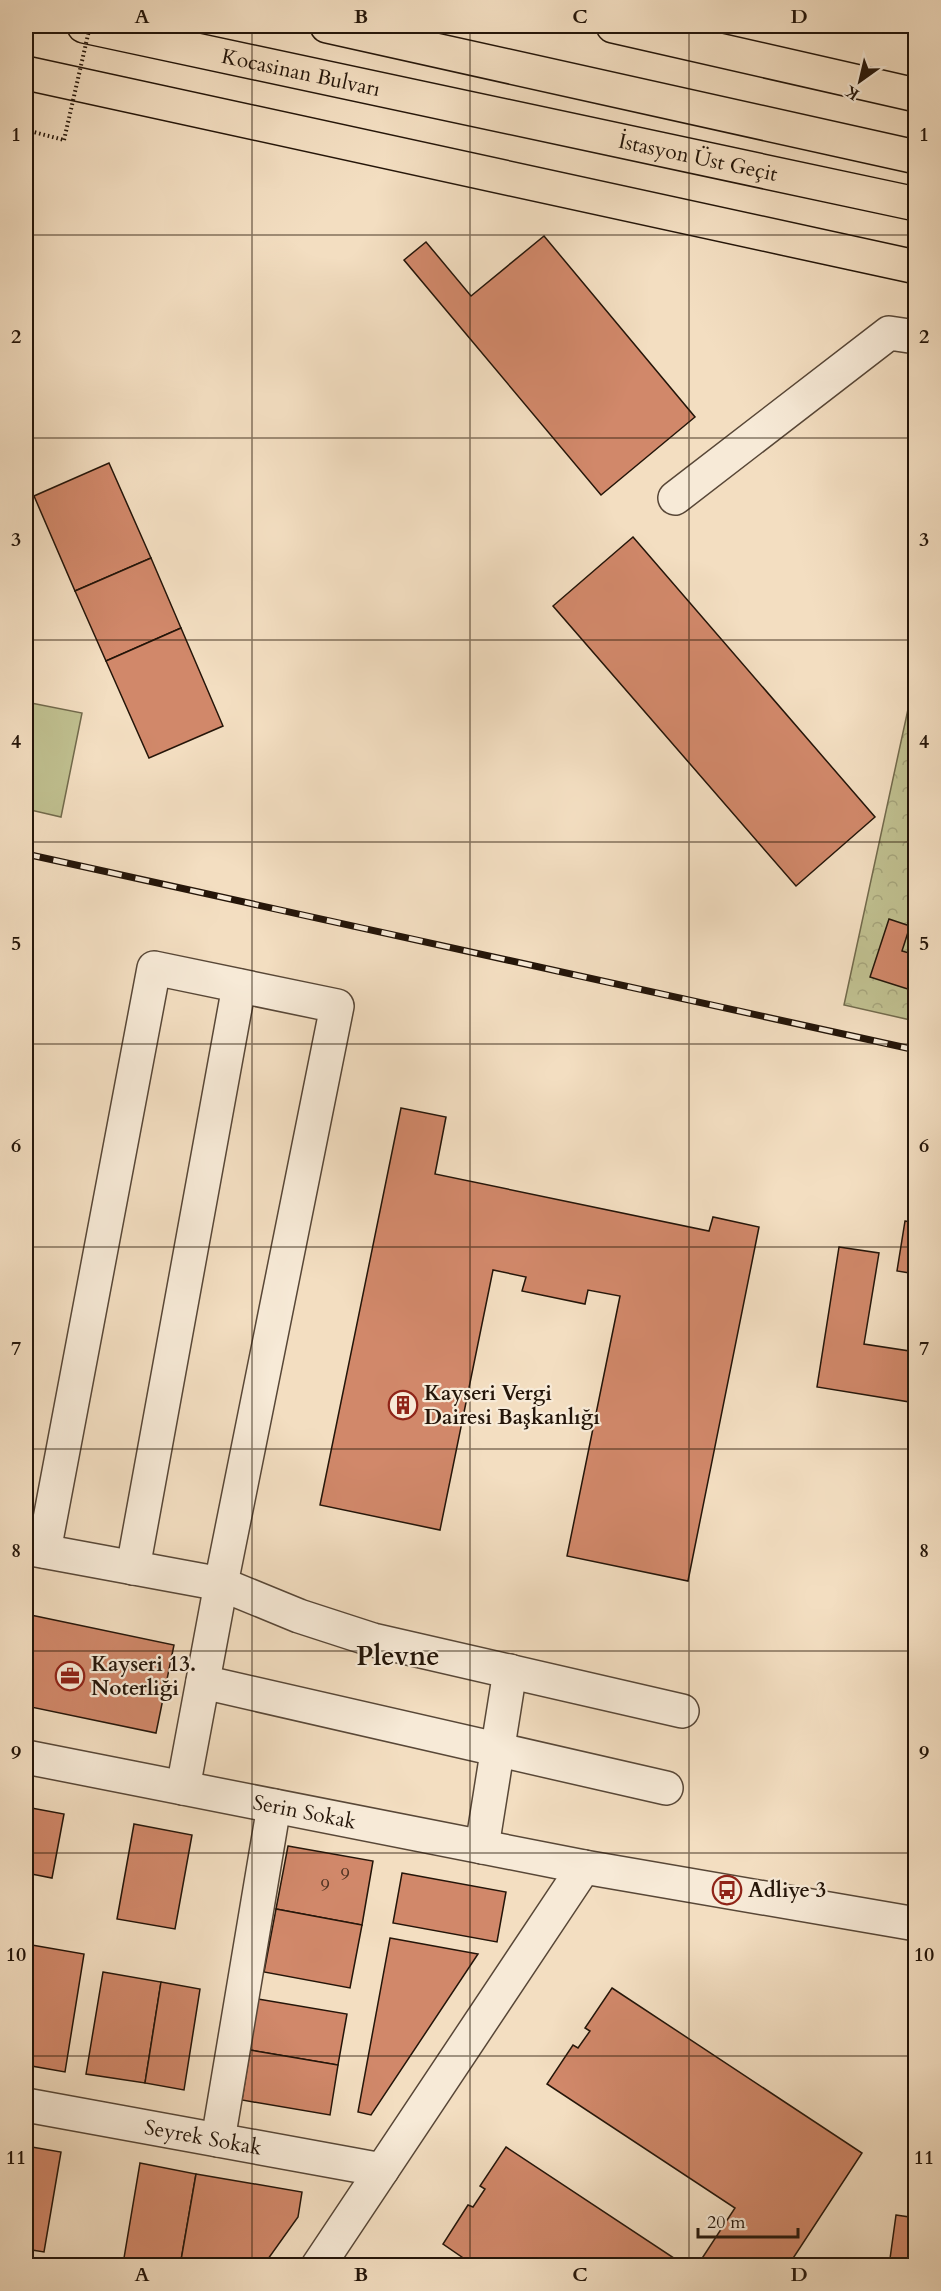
<svg xmlns="http://www.w3.org/2000/svg" width="941" height="2291" font-family="Cardo,serif">
<defs>
<pattern id="forest-crowns" width="20" height="18" patternUnits="userSpaceOnUse" patternTransform="scale(1.5)"><rect width="20" height="18" fill="#c0c090"/><path d="M2 6a3 3 0 1 1 6 0M12 15a3 3 0 1 1 6 0" fill="none" stroke="#a5a47b"/></pattern>
</defs>
<rect width="100%" height="100%" fill="#f3dec1"/>
<filter id="stains"><feTurbulence type="fractalNoise" baseFrequency=".00333" numOctaves="4"/><feColorMatrix values="0 0 0 0 .2 0 0 0 0 .09 0 0 0 0 .02 0 0 0 .5 -.17"/></filter>
<radialGradient id="worn" r=".72"><stop offset=".6" stop-color="#630" stop-opacity="0"/><stop offset="1" stop-color="#630" stop-opacity=".3"/></radialGradient>
<path fill="url(#forest-crowns)" stroke="#726a4c" stroke-width="1.5" d="M915,677V1021L844,1005Z"/>
<path fill="#c0c090" stroke="#726a4c" stroke-width="1.5" d="M26,702L82,713L61,817L26,809Z"/>
<g fill="#d1886a" stroke="#241509" stroke-width="1.5">
<path d="M544,236L695,417L601,495L404,260L426,242L471,296Z"/>
<path d="M109,463L151,558L75,591L34,496Z"/>
<path d="M633,537L875,817L796,886L553,606Z"/>
<path d="M151,558L181,628L106,661L75,591Z"/>
<path d="M181,628L223,726L149,758L106,661Z"/>
<path d="M889,919L910,926L902,951L916,955L914,991L870,977Z"/>
<path d="M401,1108L446,1117L435,1174L709,1231L713,1217L759,1227L688,1581L567,1556L620,1296L588,1290L585,1304L522,1291L526,1277L493,1270L440,1530L320,1505Z"/>
<path d="M905,1221L916,1223V1274L897,1271Z"/>
<path d="M839,1247L879,1253L864,1344L916,1352V1403L817,1387Z"/>
<path d="M26,1614L174,1645L156,1733L26,1706Z"/>
<path d="M26,1807L64,1814L52,1878L26,1873Z"/>
<path d="M134,1824L192,1835L175,1929L117,1919Z"/>
<path d="M288,1846L373,1861L362,1925L276,1909Z"/>
<path d="M402,1873L506,1892L497,1942L393,1923Z"/>
<path d="M276,1909L362,1925L350,1988L264,1972Z"/>
<path d="M390,1938L478,1954L371,2115L358,2112Z"/>
<path d="M26,1944L84,1954L65,2072L26,2065Z"/>
<path d="M103,1972L161,1982L145,2083L86,2074Z"/>
<path d="M161,1982L200,1989L184,2090L145,2083Z"/>
<path d="M612,1988L862,2153L788,2266H697L735,2208L547,2084L573,2045L578,2048L590,2031L585,2028Z"/>
<path d="M258,1999L347,2014L338,2065L250,2050Z"/>
<path d="M250,2050L338,2065L330,2115L242,2100Z"/>
<path d="M916,2142V2182L910,2181Z"/>
<path d="M26,2146L61,2152L44,2252L26,2249Z"/>
<path d="M506,2147L686,2266H475L443,2244L468,2205L473,2207L485,2189L480,2186Z"/>
<path d="M140,2163L196,2174L180,2266L123,2264Z"/>
<path d="M196,2174L302,2192L298,2217L263,2266H180Z"/>
<path d="M896,2215L916,2218V2266H889Z"/>
</g>
<g fill="none" stroke-linecap="round" stroke-linejoin="round">
<g stroke="#584737" stroke-width="36">
<g id="minor">
<path d="M675,498L889,333L916,337"/>
<path d="M26,1548L221,1584L183,1788"/>
<path d="M44,1551L154,968L337,1006L221,1584L299,1616L373,1640L682,1711"/>
<path d="M133,1568L239,986"/>
<path d="M203,1682L666,1788"/>
<path id="s1" d="M26,1757L584,1867L916,1924"/>
<path d="M482,1847L510,1671"/>
<path id="s2" d="M26,2105L382,2170"/>
<path d="M218,2140L274,1806"/>
<path d="M318,2266L584,1867"/>
</g>
</g>
<g stroke="#241509" stroke-width="36">
<g id="highway">
<path id="s3" d="M84,26L916,204"/>
<path d="M327,26L916,157"/>
<path d="M613,26L916,95"/>
<path d="M26,73L916,267"/>
</g>
</g>
<path stroke="#241509" stroke-width="4" stroke-dasharray="1.5 3" stroke-linecap="butt" d="M26,130L64,140"/>
<use href="#minor" stroke="#f7ead7" stroke-width="33"/>
<use href="#highway" stroke="#f3dec1" stroke-width="33"/>
<g stroke="#241509" stroke-width="7">
<path id="rail" d="M26,854L916,1050"/>
</g>
<use href="#rail" stroke="#f7ead7" stroke-width="4.5" stroke-dasharray="14" stroke-linecap="butt"/>
<path stroke="#241509" stroke-width="4" stroke-dasharray="1.5 3" stroke-linecap="butt" d="M64,140L90,26"/>
</g>
<path fill="none" stroke="#241509" stroke-width="1.5" stroke-opacity="0.55" d="M252,26V2266M470,26V2266M689,26V2266M26,235H916M26,438H916M26,640H916M26,842H916M26,1044H916M26,1247H916M26,1449H916M26,1651H916M26,1853H916M26,2056H916"/>
<defs>
<g id="building-ring" transform="scale(1.5)"><circle r="9.5" fill="#f7ead7" stroke="#8f2418" stroke-width="1.5"/><path d="M-4-6H4V6H1V3H-1V6H-4ZM-2.5-4.3h1.7v1.8h-1.7ZM.8-4.3h1.7v1.8H.8ZM-2.5-1h1.7V.8h-1.7ZM.8-1h1.7V.8H.8Z" fill="#8f2418"/></g>
<g id="office-ring" transform="scale(1.5)"><circle r="9.5" fill="#f7ead7" stroke="#8f2418" stroke-width="1.5"/><path d="M-6-3h4V-5.5h4V-3h4V5H-6ZM-1-4.5V-3h2v-1.5ZM-6 0V1H6V0Z" fill="#8f2418"/></g>
<g id="bus-ring" transform="scale(1.5)"><circle r="9.5" fill="#f7ead7" stroke="#8f2418" stroke-width="1.5"/><path d="M-5-6H5V4H4V6H2V4H-2V6H-4V4H-5ZM-3.5-4V0h7V-4ZM-3.5 1.2v1.5H-2V1.2ZM2 1.2v1.5H3.5V1.2Z" fill="#8f2418"/></g>
</defs>
<g fill-rule="evenodd">
<use href="#building-ring" x="403" y="1405"/>
<use href="#office-ring" x="70" y="1676"/>
<use href="#bus-ring" x="727" y="1890"/>
</g>
<g text-anchor="middle" stroke-width="4.5" stroke-linejoin="round" paint-order="stroke">
<g font-size="18" fill="#4f3221">
<text x="345" y="1880">9</text>
<text x="325" y="1891">9</text>
</g>
<g font-size="21" fill="#241509" stroke="#f7ead7">
<text dy="7" stroke="none"><textPath href="#s3" startOffset="222">Kocasinan Bulvarı</textPath></text>
<text dy="7" stroke="none"><textPath href="#s3" startOffset="628">İstasyon Üst Geçit</textPath></text>
<text dy="7" stroke="none"><textPath href="#s1" startOffset="284">Serin Sokak</textPath></text>
<text dy="7" stroke="none"><textPath href="#s2" startOffset="180">Seyrek Sokak</textPath></text>
</g>
<g font-size="21" font-weight="bold" fill="#241509" stroke="#f7ead7" text-anchor="start">
<text x="424" y="1400">Kayseri Vergi<tspan x="424" dy="24">Dairesi Başkanlığı</tspan></text>
<text x="91" y="1671">Kayseri 13.<tspan x="91" dy="24">Noterliği</tspan></text>
<text x="748" y="1897">Adliye 3</text>
</g>
<g font-size="27" font-weight="bold" fill="#241509" stroke="#f7ead7">
<text x="398" y="1665">Plevne</text>
</g>
</g>
<rect width="941" height="2291" fill="none" stroke="#f3dec1" stroke-width="66"/>
<g transform="translate(860 81) rotate(214)" stroke="#f7ead7" stroke-width="4.5" paint-order="stroke">
<path d="M0-4.5L10 22L0 15L-10 22Z" fill="#241509"/>
<text y="-9" font-size="16" font-weight="bold" text-anchor="middle" fill="#241509">K</text>
</g>
<path d="M698 2228v9h100v-9" fill="none" stroke="#241509" stroke-width="3"/>
<text x="707" y="2228" font-size="18" fill="#241509" stroke="#f7ead7" stroke-width="4.5" paint-order="stroke">20 m</text>
<rect x="33" y="33" width="875" height="2225" fill="none" stroke="#241509" stroke-width="2"/>
<g font-size="20" text-anchor="middle" font-weight="bold" fill="#241509">
<text x="142" y="23">A</text>
<text x="361" y="23">B</text>
<text x="580" y="23">C</text>
<text x="799" y="23">D</text>
<text x="16" y="141">1</text>
<text x="924" y="141">1</text>
<text x="16" y="343">2</text>
<text x="924" y="343">2</text>
<text x="16" y="546">3</text>
<text x="924" y="546">3</text>
<text x="16" y="748">4</text>
<text x="924" y="748">4</text>
<text x="16" y="950">5</text>
<text x="924" y="950">5</text>
<text x="16" y="1152">6</text>
<text x="924" y="1152">6</text>
<text x="16" y="1355">7</text>
<text x="924" y="1355">7</text>
<text x="16" y="1557">8</text>
<text x="924" y="1557">8</text>
<text x="16" y="1759">9</text>
<text x="924" y="1759">9</text>
<text x="16" y="1961">10</text>
<text x="924" y="1961">10</text>
<text x="16" y="2164">11</text>
<text x="924" y="2164">11</text>
<text x="142" y="2281">A</text>
<text x="361" y="2281">B</text>
<text x="580" y="2281">C</text>
<text x="799" y="2281">D</text>
</g>
<rect width="100%" height="100%" filter="url(#stains)"/>
<rect width="100%" height="100%" fill="url(#worn)"/>
</svg>
